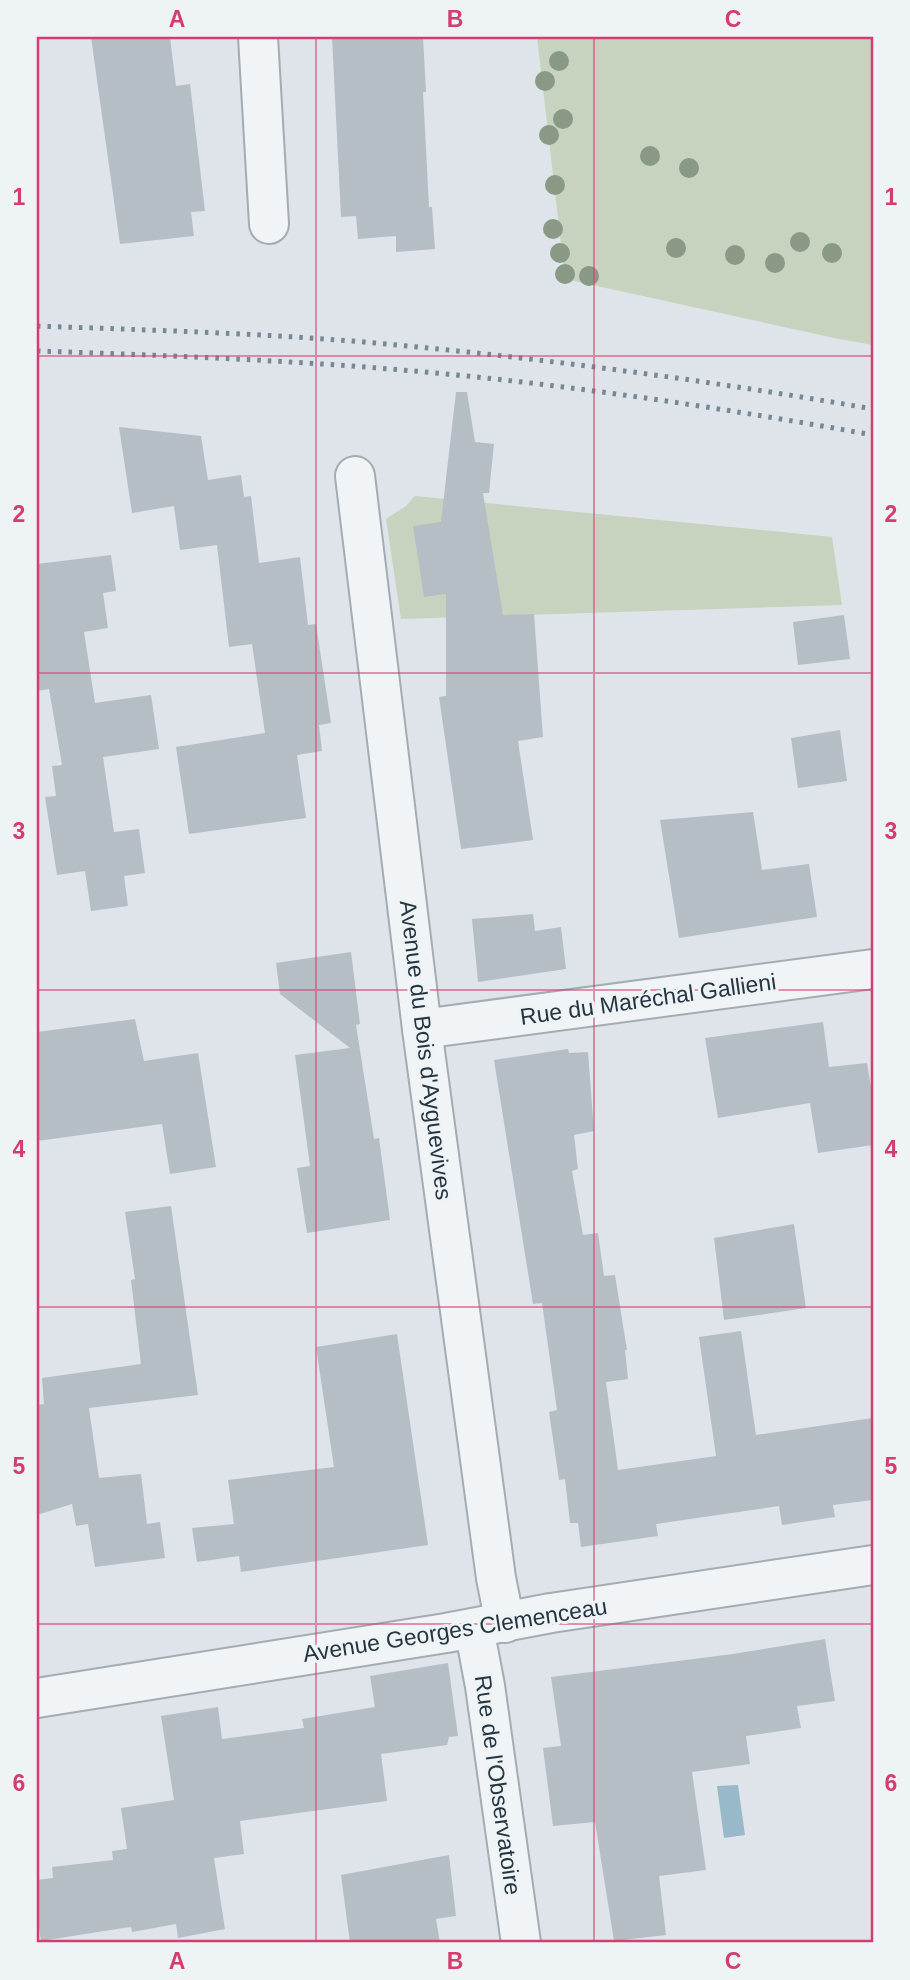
<svg xmlns="http://www.w3.org/2000/svg" width="910" height="1980" font-family="Helvetica,sans-serif">
<rect width="100%" height="100%" fill="#dee4e9"/>
<g fill="#c8d3bf">
<path d="M537,37H873V345L839,339L565,279Z"/>
<path d="M415,496L832,537L842,605L401,619L386,519L406,506Z"/>
</g>
<path fill="#98b9ca" d="M738,1785L745,1835L724,1838L717,1786Z"/>
<g fill="#b5bec5">
<path d="M91,37H170L176,86L190,84L205,211L191,212L194,236L120,244Z"/>
<path d="M332,37H423L426,92H423L429,207H432L435,249L396,252V236L358,239L356,216L341,217Z"/>
<path d="M456,392H467L475,442L494,444L489,493H483L503,615L534,614L543,737L518,741L533,840L461,849L439,697L446,696V594L424,597L413,526L441,522Z"/>
<path d="M119,427L201,436L208,480L241,475L244,497L251,496L259,563L300,557L308,625L316,624L331,723L319,725L322,751L297,755L306,818L189,834L176,747L265,733L252,644L229,647L217,545L180,550L174,506L132,513Z"/>
<path d="M111,555L116,591L103,593L108,628L84,632L95,703L151,695L159,749L103,757L114,832L139,829L145,873L124,876L128,906L91,911L85,871L57,875L45,797L56,796L52,766L62,765L49,689L37,691V564Z"/>
<path d="M844,615L850,659L798,665L793,622Z"/>
<path d="M840,730L847,781L798,788L791,738Z"/>
<path d="M753,812L762,870L809,864L817,917L679,938L660,820Z"/>
<path d="M533,914L535,931L561,927L566,969L478,982L472,919Z"/>
<path d="M351,952L360,1024L356,1025L374,1139L379,1138L390,1220L307,1233L297,1168L310,1166L295,1055L350,1048L280,994L276,963Z"/>
<path d="M135,1019L144,1061L198,1053L216,1167L170,1174L162,1124L37,1141V1032Z"/>
<path d="M823,1022L829,1067L867,1063L873,1100V1145L818,1153L810,1103L718,1118L705,1038Z"/>
<path d="M568,1049L569,1053L588,1052L594,1131L574,1135L578,1169L572,1171L583,1235L598,1233L604,1276L615,1275L627,1350H625L628,1379L606,1382L618,1470L716,1456L699,1337L741,1331L756,1435L873,1418V1500L833,1505L835,1517L782,1525L779,1506L656,1524L658,1536L581,1547L578,1523H570L565,1479L559,1480L549,1412L557,1410L542,1303L533,1304L494,1060Z"/>
<path d="M171,1206L198,1395L89,1408L99,1478L141,1474L147,1524L160,1522L165,1558L95,1567L88,1524L76,1526L72,1504L37,1515V1405L44,1404L42,1378L141,1364L131,1280L135,1279L125,1212Z"/>
<path d="M794,1224L806,1308L724,1320L714,1238Z"/>
<path d="M397,1334L428,1545L241,1572L239,1556L197,1562L192,1528L234,1524L228,1480L334,1467L316,1347Z"/>
<path d="M825,1639L835,1701L797,1706L801,1728L746,1736L750,1764L692,1772L706,1870L659,1876L666,1935L614,1941L595,1822L553,1826L543,1748L561,1746L551,1677L733,1654Z"/>
<path d="M448,1663L458,1736L449,1737L447,1745L381,1754L387,1801L240,1821L244,1854L214,1858L225,1929L178,1938L176,1924L132,1932L131,1927L123,1928L41,1941L37,1914V1880L53,1878L52,1867L113,1860L112,1851L127,1849L121,1808L174,1800L161,1716L218,1707L222,1739L304,1728L302,1719L375,1707L370,1676Z"/>
<path d="M449,1855L456,1916L436,1919L440,1943H350L341,1875Z"/>
</g>
<g fill="none" stroke-linecap="round" stroke-linejoin="round">
<g stroke="#a3acb3" stroke-width="42">
<g id="minor">
<path d="M258,37L269,224"/>
<path d="M355,476L422,1029L496,1578L505,1623"/>
<path d="M422,1029L873,969"/>
<path d="M474,1628L485,1686L521,1943"/>
<path d="M37,1698L446,1633L551,1613L873,1565"/>
</g>
</g>
<use href="#minor" stroke="#f1f4f7" stroke-width="38"/>
<g stroke="#778793" stroke-width="5" stroke-dasharray="3.5 7" stroke-linecap="butt">
<path d="M37,326C146,330 256,333 364,342C535,357 705,380 873,409"/>
<path d="M37,351C187,356 337,362 486,378C616,392 745,412 873,435"/>
</g>
</g>
<g fill="#899985">
<circle cx="559" cy="61" r="10"/>
<circle cx="545" cy="81" r="10"/>
<circle cx="563" cy="119" r="10"/>
<circle cx="549" cy="135" r="10"/>
<circle cx="650" cy="156" r="10"/>
<circle cx="689" cy="168" r="10"/>
<circle cx="555" cy="185" r="10"/>
<circle cx="553" cy="229" r="10"/>
<circle cx="800" cy="242" r="10"/>
<circle cx="676" cy="248" r="10"/>
<circle cx="560" cy="253" r="10"/>
<circle cx="832" cy="253" r="10"/>
<circle cx="735" cy="255" r="10"/>
<circle cx="775" cy="263" r="10"/>
<circle cx="565" cy="274" r="10"/>
<circle cx="589" cy="276" r="10"/>
</g>
<path fill="none" stroke="#d33e6f" stroke-width="2" stroke-opacity="0.55" d="M316,37V1943M594,37V1943M37,356H873M37,673H873M37,990H873M37,1307H873M37,1624H873"/>
<g text-anchor="middle" stroke-width="6" stroke-linejoin="round" paint-order="stroke">
<g font-size="23" fill="#273540" stroke="#eef3f6">
<text transform="translate(648 999) rotate(-8)" y="8">Rue du Maréchal Gallieni</text>
<text transform="translate(426 1050) rotate(83)" y="8">Avenue du Bois d'Ayguevives</text>
<text transform="translate(455 1630) rotate(-9)" y="8">Avenue Georges Clemenceau</text>
<text transform="translate(498 1785) rotate(82)" y="8">Rue de l'Observatoire</text>
</g>
</g>
<rect width="910" height="1980" fill="none" stroke="#eef3f6" stroke-width="77"/>
<rect x="38" y="38" width="834" height="1903" fill="none" stroke="#d33e6f" stroke-width="2.5"/>
<g font-size="23" text-anchor="middle" font-weight="bold" fill="#d33e6f">
<text x="177" y="27">A</text>
<text x="455" y="27">B</text>
<text x="733" y="27">C</text>
<text x="19" y="205">1</text>
<text x="891" y="205">1</text>
<text x="19" y="522">2</text>
<text x="891" y="522">2</text>
<text x="19" y="839">3</text>
<text x="891" y="839">3</text>
<text x="19" y="1157">4</text>
<text x="891" y="1157">4</text>
<text x="19" y="1474">5</text>
<text x="891" y="1474">5</text>
<text x="19" y="1791">6</text>
<text x="891" y="1791">6</text>
<text x="177" y="1969">A</text>
<text x="455" y="1969">B</text>
<text x="733" y="1969">C</text>
</g>
</svg>
